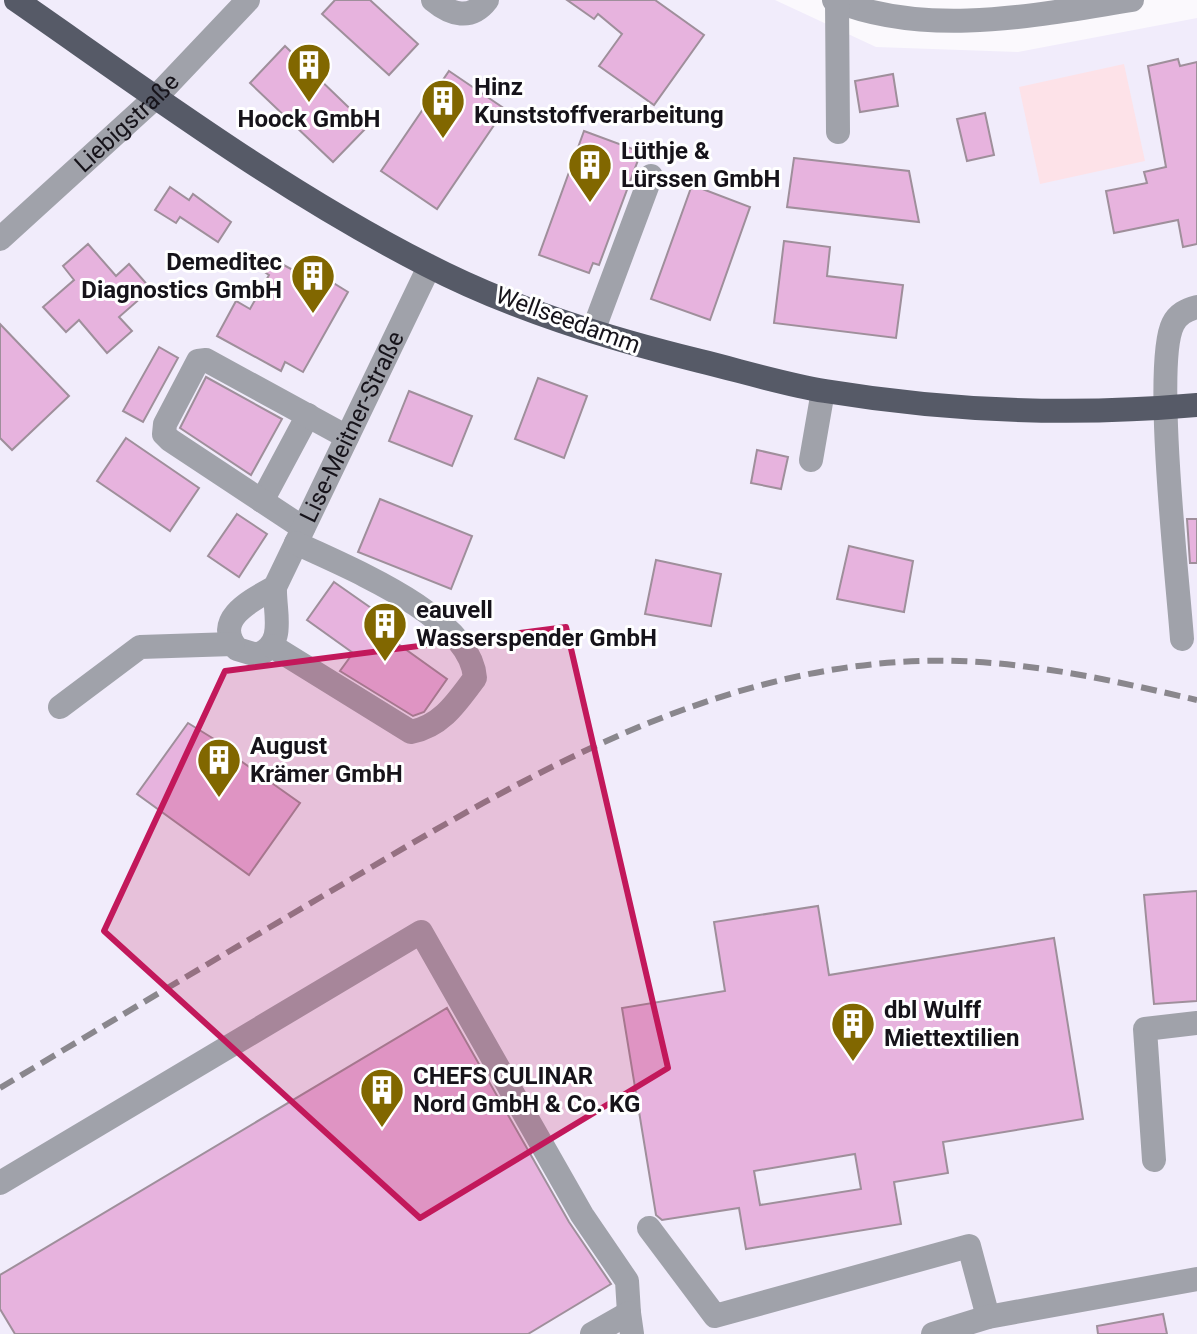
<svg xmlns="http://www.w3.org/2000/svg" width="1197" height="1334" font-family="Roboto,sans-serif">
<rect width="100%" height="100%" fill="#fbf9fd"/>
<path fill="#f1ecfb" d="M0,0H775L876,47L1018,52L1197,18V1334H0Z"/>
<path fill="#fde2e8" d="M1124,64L1145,161L1040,184L1019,87Z"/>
<g fill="#e7b3de" stroke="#9f8f9b" stroke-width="2" fill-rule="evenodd">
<path d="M335,0H370L418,44L389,75L322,14Z"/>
<path d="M567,0H655L704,35L654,105L599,66L622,34L598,14L594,19Z"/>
<path d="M285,46L368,126L333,162L250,83Z"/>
<path d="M1178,59L1180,66L1197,62V244L1183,247L1178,220L1114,233L1106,191L1147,183L1144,172L1166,167L1148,66Z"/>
<path d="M449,71L505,109L437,209L381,171Z"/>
<path d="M893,74L898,106L860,112L855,81Z"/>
<path d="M985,113L994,155L967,161L957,119Z"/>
<path d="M584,131L641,152L599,265L593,263L589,273L539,255Z"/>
<path d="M794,158L909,171L919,222L787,207Z"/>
<path d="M692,185L750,207L710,320L651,299Z"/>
<path d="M170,187L189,200L193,194L231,222L218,242L180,217L176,223L155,210Z"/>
<path d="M784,241L830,247L827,276L903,285L896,338L774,323Z"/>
<path d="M88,244L116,276L129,264L151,289L119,317L132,331L107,353L79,320L66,332L43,307L74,280L63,266Z"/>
<path d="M267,256L326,288L330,281L348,292L303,372L285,362L281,371L217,336L236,301L250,309L269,275L260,269Z"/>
<path d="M0,324L69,396L12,450L0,438Z"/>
<path d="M159,347L178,358L143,422L123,411Z"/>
<path d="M206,377L282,419L251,475L180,428Z"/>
<path d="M538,378L587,396L564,458L515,439Z"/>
<path d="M409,391L472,416L452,466L389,441Z"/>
<path d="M126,438L199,488L170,531L97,481Z"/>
<path d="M757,450L788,457L781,489L751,483Z"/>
<path d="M380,499L472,536L451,589L358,552Z"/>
<path d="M237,514L267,534L239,577L208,556Z"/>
<path d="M1187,519H1197V563H1190Z"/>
<path d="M849,546L913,561L904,612L837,599Z"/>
<path d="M656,560L721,574L711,626L645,614Z"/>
<path d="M334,582L381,615L373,626L447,679L424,712L413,716L340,671L353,653L307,620Z"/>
<path d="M188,723L240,755L238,759L300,803L249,875L137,794Z"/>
<path d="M1197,891V1001L1154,1004L1144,895Z"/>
<path d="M818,906L829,975L1054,938L1083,1119L943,1142L948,1173L894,1182L901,1224L746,1249L739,1208L662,1220L656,1215L622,1008L725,991L714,922ZM855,1154L861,1189L760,1205L754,1171Z"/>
<path d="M447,1008L569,1222L611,1284L528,1334H15L0,1309V1275Z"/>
<path d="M1163,1314L1167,1334H1098L1097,1326Z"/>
</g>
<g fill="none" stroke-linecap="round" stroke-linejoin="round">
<g stroke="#a0a2aa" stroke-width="24">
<path d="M433,0C451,15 471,21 487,0"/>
<path d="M834,0C928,38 1036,15 1132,0"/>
<path d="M837,1L838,132"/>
<path id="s1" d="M0,239L156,97L248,0"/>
<path d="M593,331L651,176"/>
<path d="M811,460L823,391"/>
<path d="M262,501L308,415"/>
<path d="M303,528L170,440L164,434L165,424L198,361L206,360L347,437"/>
<path id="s2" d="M275,587C274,613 287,644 257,655L237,649C212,619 252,600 275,587L429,267"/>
<path d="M1182,639C1178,583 1153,363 1173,324C1178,314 1186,310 1197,307"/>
<path d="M272,646L411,732C442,726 457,702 475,678C471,616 346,567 296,543"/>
<path d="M60,707L140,647L233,644"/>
<path d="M1154,1160L1145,1029L1197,1023"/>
<path d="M0,1183L421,932L582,1215L627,1281L629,1313"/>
<path d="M649,1228L715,1316L969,1246L988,1317"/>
<path d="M592,1334L629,1313L632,1334"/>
<path d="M933,1334L988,1317L1197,1279"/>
</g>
<path stroke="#565a67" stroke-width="24" d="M16,0C150,93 282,191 427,265C512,309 607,338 700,361C741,371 783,384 825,391C947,411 1074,416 1197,405"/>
<path stroke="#8a878d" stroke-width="6" stroke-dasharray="16 8" stroke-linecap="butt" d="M0,1088C107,1024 214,960 321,897C500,791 687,676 899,662C1001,655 1098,677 1197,700"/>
</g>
<path fill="#c2185b" fill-opacity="0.2" stroke="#c2185b" stroke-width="6" stroke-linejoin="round" d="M566,627L668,1068L420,1218L104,931L225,671Z"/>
<defs>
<g id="building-pin" transform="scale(2.3)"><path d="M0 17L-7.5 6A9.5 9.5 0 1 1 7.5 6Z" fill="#816700" stroke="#fff"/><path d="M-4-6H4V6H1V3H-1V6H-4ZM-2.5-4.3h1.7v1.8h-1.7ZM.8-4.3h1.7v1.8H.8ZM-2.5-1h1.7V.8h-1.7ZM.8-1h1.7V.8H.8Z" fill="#fff"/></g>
</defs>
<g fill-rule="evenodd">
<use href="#building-pin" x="309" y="65"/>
<use href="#building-pin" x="443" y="101"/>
<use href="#building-pin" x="590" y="165"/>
<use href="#building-pin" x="313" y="276"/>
<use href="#building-pin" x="385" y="624"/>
<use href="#building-pin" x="219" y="760"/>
<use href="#building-pin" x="853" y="1024"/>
<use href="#building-pin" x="382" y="1090"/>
</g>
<g text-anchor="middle" stroke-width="6" stroke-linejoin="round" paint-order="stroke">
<g font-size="24" font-weight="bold" fill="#16131a" stroke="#fff" text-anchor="start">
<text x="474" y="95">Hinz<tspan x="474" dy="28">Kunststoffverarbeitung</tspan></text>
<text x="309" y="127" text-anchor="middle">Hoock GmbH</text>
<text x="621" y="159">Lüthje &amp;<tspan x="621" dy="28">Lürssen GmbH</tspan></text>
<text x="282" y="270" text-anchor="end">Demeditec<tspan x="282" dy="28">Diagnostics GmbH</tspan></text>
<text x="416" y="618">eauvell<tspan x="416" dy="28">Wasserspender GmbH</tspan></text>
<text x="250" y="754">August<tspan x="250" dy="28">Krämer GmbH</tspan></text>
<text x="884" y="1018">dbl Wulff<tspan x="884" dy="28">Miettextilien</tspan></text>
<text x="413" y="1084">CHEFS CULINAR<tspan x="413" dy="28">Nord GmbH &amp; Co. KG</tspan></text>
</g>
<g font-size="24" fill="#16131a" stroke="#fff">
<text dy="8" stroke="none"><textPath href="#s1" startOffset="172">Liebigstraße</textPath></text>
<text transform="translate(568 320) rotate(20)" y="8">Wellseedamm</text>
<text dy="8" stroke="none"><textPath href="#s2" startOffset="362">Lise-Meitner-Straße</textPath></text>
</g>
</g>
</svg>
